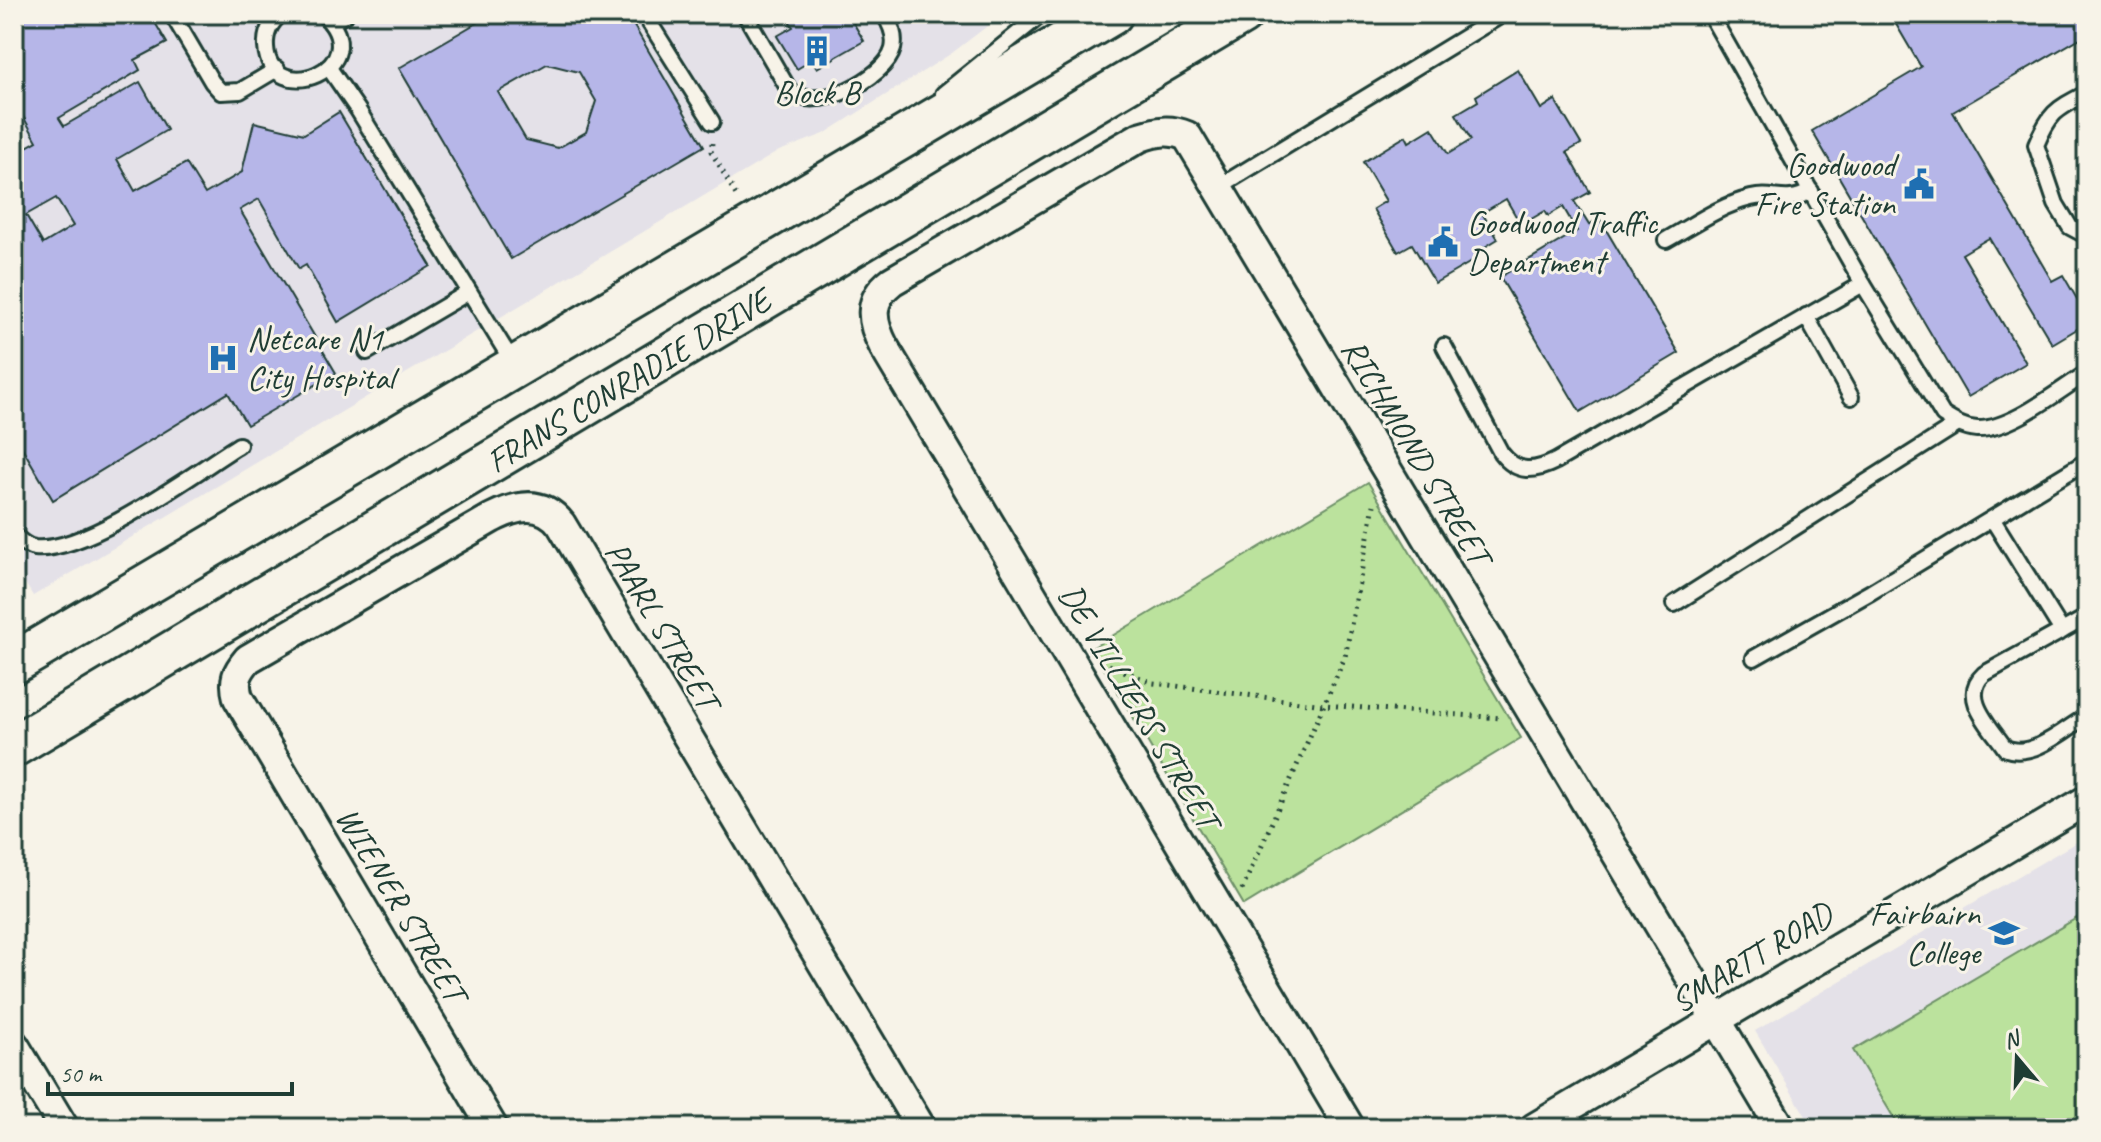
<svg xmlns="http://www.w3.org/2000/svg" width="2101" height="1142" font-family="Caveat,sans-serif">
<rect width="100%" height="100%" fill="#f7f3e8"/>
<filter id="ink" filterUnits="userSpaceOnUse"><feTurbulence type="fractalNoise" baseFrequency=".0125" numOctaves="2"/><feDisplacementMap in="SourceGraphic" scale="16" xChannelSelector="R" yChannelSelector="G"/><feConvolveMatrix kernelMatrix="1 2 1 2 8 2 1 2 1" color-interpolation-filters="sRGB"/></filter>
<g filter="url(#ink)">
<g fill="#e4e1e8">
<path d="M14,14H1003L952,53L824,134L779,151L33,596L14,565Z"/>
<path d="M2087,836V1128H1813L1755,1031Z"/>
</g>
<g fill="#bbe29d" stroke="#6d9068" stroke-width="2">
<path d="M1368,482L1521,738L1244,905L1092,648Z"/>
<path d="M2087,912V1128H1900L1853,1050Z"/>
</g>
<g fill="#b6b6e8" stroke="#1f3d34" stroke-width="2" fill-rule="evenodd">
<path d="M14,14H150L167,43L135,60L140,70L59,118L64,126L140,82L167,130L117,159L135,191L186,163L205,194L242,172L254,122L304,134L339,112L431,266L338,322L306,265L299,269L259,199L240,210L336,373L247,425L228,393L53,500L14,434V154L37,141L20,111L14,114ZM56,198L73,226L43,244L26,215Z"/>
<path d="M492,14H627L704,146L511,259L399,68ZM547,64L579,72L596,101L586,132L558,148L526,140L498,92Z"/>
<path d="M785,14H848L864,41L817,68L812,60L797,69L777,36L793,27Z"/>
<path d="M1890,14H2087V34L1953,112L2052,281L2063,275L2087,316V323L2052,344L1989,238L1962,254L2026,363L1968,397L1812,131L1921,67Z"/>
<path d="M1518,70L1541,109L1555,100L1581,144L1567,152L1590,192L1574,201L1589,225L1599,218L1679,353L1580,412L1500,277L1577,231L1563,207L1548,216L1545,211L1521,225L1506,199L1482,213L1498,239L1475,253L1478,258L1435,283L1412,244L1398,252L1373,209L1386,201L1363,162L1406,136L1409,142L1432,128L1448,154L1471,140L1456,114L1478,101L1476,96Z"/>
</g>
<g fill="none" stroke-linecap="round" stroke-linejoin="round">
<g stroke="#1f3d34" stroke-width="20">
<g id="service">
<path d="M172,14L212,82L221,92L240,91L277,69"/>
<path d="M281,14C271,22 265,33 266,47C270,110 379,68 323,14"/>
<path d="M644,14L712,122"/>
<path d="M745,14L789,90C814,115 885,79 893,49C896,36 891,25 884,14"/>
<path d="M1710,14L1863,284L1943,415C1954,422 1964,428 1977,429C2011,430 2058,391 2087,373"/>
<path d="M331,23L346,14"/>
<path d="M329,68L358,110L515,366"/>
<path d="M2087,93C2055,110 2050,112 2036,145L2056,204L2070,227L2087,236"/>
<path d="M943,94L1042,14"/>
<path d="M1217,188L1503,14"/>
<path d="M1666,240C1693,225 1721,205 1751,198C1775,192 1784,206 1811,191"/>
<path d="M1806,316L1851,397"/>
<path d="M1444,346L1501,453C1517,474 1534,472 1556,461L1863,284"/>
<path d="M367,352L469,292"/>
<path d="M1993,520L2062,631"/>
<path d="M14,535C20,541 27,547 35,548C87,553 194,473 239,445"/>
<path d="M1674,604L1958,424"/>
<path d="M2087,617L1984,674C1959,697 1991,727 2005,748C2032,760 2065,729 2087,716"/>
<path d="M1754,658L1871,592L2087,461"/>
</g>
</g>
<g stroke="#1f3d34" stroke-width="34">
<g id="minor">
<path d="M14,1045L64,1128"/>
<path d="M493,1128L238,698C233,680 237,672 248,659L492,518C517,505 542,500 561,524L921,1128"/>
<path d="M1350,1128L884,347C871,322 867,300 892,281L1140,137C1158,131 1170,129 1187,136L1781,1128"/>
<path d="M1534,1128L2087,800"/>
</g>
</g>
<g stroke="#1f3d34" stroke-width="46">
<g id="secondary">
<path d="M14,663L1112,14"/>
<path d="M14,746L1242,14"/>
</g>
</g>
<g stroke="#1f3d34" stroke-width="5" stroke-dasharray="2 6" stroke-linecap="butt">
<path d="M712,143L711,151L736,195"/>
<path d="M1109,665L1153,683L1324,705L1501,718"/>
<path d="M1242,890L1345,657L1374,505"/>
</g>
<use href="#service" stroke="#f7f3e8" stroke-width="14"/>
<use href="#minor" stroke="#f7f3e8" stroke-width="28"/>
<use href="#secondary" stroke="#f7f3e8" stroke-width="40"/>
</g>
</g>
<defs>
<g id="building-bare" transform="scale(2.4)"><path d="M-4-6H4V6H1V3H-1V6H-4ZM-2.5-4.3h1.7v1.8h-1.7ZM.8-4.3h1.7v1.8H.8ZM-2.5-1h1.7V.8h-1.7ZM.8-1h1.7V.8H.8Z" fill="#1f6fb2" stroke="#f7f3e8" stroke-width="2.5" paint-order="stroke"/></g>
<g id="civic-bare" transform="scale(2.4)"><path d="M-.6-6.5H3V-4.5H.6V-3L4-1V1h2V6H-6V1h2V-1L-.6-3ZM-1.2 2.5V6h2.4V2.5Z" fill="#1f6fb2" stroke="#f7f3e8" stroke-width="2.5" paint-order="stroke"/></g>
<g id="hospital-bare" transform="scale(2.4)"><path d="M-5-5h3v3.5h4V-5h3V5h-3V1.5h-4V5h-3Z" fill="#1f6fb2" stroke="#f7f3e8" stroke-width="2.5" paint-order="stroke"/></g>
<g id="school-bare" transform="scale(2.4)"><path d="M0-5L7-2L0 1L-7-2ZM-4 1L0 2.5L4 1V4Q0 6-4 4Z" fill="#1f6fb2" stroke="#f7f3e8" stroke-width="2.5" paint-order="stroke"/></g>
</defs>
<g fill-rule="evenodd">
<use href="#building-bare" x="817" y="51"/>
<use href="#civic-bare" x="1919" y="184"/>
<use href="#civic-bare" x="1443" y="242"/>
<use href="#hospital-bare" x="223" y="358"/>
<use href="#school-bare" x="2004" y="933"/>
</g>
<g text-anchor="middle" stroke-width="6" stroke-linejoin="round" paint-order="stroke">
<g font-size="34" fill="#1f3d34" stroke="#f7f3e8" text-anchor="end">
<text x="817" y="104" text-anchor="middle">Block B</text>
<text x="1895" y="176">Goodwood<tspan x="1895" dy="39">Fire Station</tspan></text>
<text x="1467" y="234" text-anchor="start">Goodwood Traffic<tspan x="1467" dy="39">Department</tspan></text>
<text x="247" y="350" text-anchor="start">Netcare N1<tspan x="247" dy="39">City Hospital</tspan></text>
<text x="1980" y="925">Fairbairn<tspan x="1980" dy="39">College</tspan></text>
</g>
<g font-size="34" fill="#1f3d34" stroke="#f7f3e8">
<text transform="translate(628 380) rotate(-31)" y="12">FRANS CONRADIE DRIVE</text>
<text transform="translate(1417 451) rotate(59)" y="12">RICHMOND STREET</text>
<text transform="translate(663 625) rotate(59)" y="12">PAARL STREET</text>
<text transform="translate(1140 706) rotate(59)" y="12">DE VILLIERS STREET</text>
<text transform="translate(402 904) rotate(59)" y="12">WIENER STREET</text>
<text transform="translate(1751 957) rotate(-31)" y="12">SMARTT ROAD</text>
</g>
</g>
<rect width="2101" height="1142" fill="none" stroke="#f7f3e8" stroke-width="48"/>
<rect x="24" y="24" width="2053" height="1094" fill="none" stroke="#1f3d34" stroke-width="3" filter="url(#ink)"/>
<g transform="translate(2017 1058) rotate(341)" stroke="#f7f3e8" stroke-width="6" paint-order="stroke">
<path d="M0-6L14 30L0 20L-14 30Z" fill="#1f3d34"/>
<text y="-12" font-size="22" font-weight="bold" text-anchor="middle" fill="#1f3d34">N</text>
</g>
<path d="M48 1082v12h244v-12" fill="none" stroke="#1f3d34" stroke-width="4"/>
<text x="60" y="1082" font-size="24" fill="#1f3d34" stroke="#f7f3e8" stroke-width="6" paint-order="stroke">50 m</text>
</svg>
